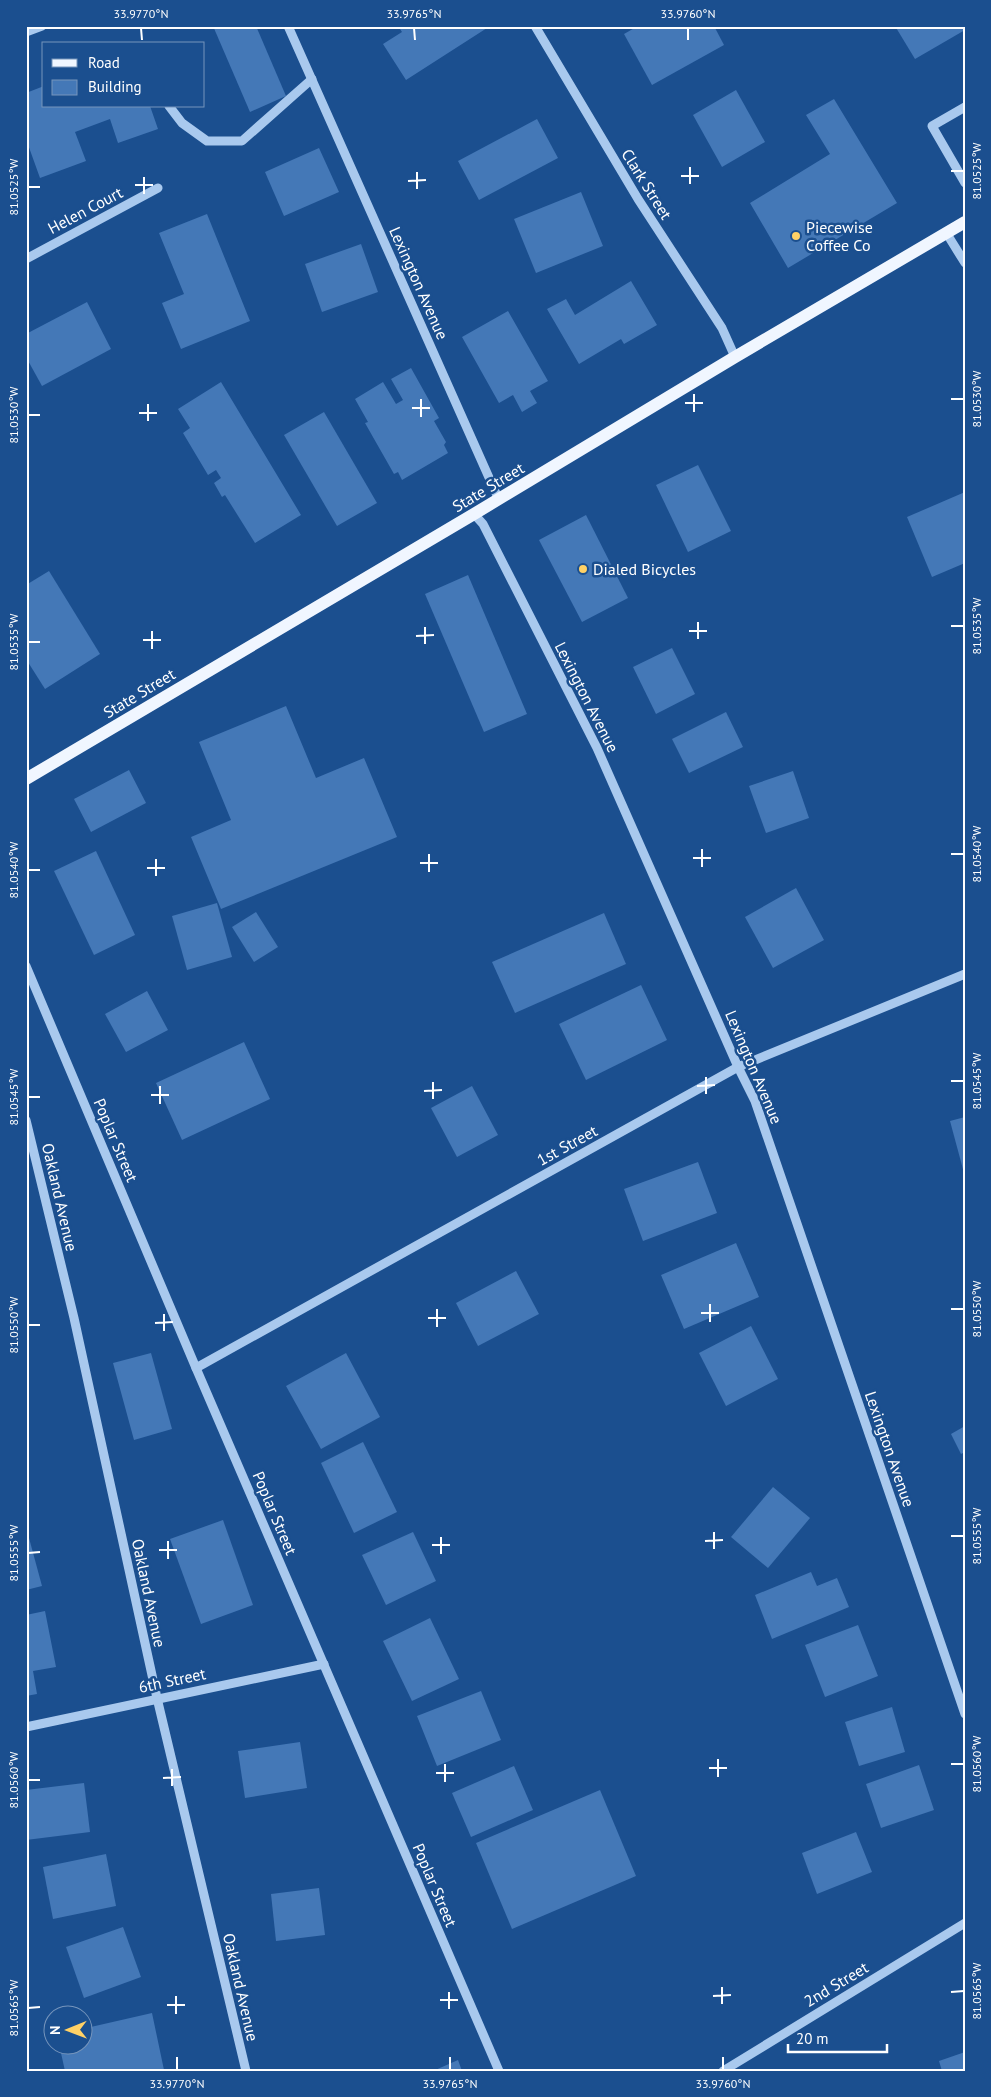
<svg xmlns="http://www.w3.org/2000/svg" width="991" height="2097" font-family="'PT Sans',sans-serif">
<rect width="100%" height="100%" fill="#1b4f8f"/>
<g fill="#4478b7">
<path d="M213,26H256L286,96L250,112Z"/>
<path d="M398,26H485L487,28L406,80L383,44L402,32Z"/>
<path d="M638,26H714L724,45L652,85L624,34Z"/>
<path d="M895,26H965V30L915,59Z"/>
<path d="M44,86V106H150L158,129L118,143L110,119L75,132L86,161L40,178L26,139V93Z"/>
<path d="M736,90L765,142L722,167L693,115Z"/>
<path d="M834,99L897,203L788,268L750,203L830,154L806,115Z"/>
<path d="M537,119L558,158L479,200L458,161Z"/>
<path d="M319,148L339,192L284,216L265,172Z"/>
<path d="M581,192L603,246L536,273L514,219Z"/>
<path d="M207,214L250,321L181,349L162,303L184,294L159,233Z"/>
<path d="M361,244L378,292L322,312L305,264Z"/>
<path d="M631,281L657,325L624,344L621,339L579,364L547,309L566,299L575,315Z"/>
<path d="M87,302L111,349L42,386L26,357V334Z"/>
<path d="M508,311L548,381L530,391L537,403L522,412L513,395L499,403L462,337Z"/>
<path d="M411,368L439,418L434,421L446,442L444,445L448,453L402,480L398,472L394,474L365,423L368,422L355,399L383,382L396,404L403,400L391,379Z"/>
<path d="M221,382L301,515L255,543L225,495L222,497L214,483L221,478L216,470L208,475L183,433L190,428L178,409Z"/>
<path d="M324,412L377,503L337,526L284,435Z"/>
<path d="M698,465L731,531L688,552L656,485Z"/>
<path d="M965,492V563L932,577L907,517Z"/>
<path d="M586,515L628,598L582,622L539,540Z"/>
<path d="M49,571L100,654L45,689L26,659V585Z"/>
<path d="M468,575L527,714L484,732L425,594Z"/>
<path d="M672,648L695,694L656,714L633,667Z"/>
<path d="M286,706L316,778L364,758L397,837L221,909L191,837L231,820L199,742Z"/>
<path d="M726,712L743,747L689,773L672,739Z"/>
<path d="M129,770L146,803L91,832L74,799Z"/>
<path d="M793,771L809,818L766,833L749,786Z"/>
<path d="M96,851L135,935L94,955L54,871Z"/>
<path d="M796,888L824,940L773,968L745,917Z"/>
<path d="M217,903L232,957L187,970L172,916Z"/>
<path d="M256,912L278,947L254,962L232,927Z"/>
<path d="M604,913L626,964L515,1013L492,962Z"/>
<path d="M641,985L667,1040L586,1080L559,1024Z"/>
<path d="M147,991L168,1030L126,1052L105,1014Z"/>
<path d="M244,1042L270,1099L182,1140L156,1083Z"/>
<path d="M472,1086L498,1135L457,1157L431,1108Z"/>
<path d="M965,1117V1173H964L950,1121Z"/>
<path d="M698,1162L717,1213L643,1241L624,1189Z"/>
<path d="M736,1243L759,1297L684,1329L661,1275Z"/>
<path d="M516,1271L539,1314L478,1346L456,1303Z"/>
<path d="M751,1326L778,1379L726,1406L699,1353Z"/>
<path d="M151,1353L172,1429L134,1440L113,1363Z"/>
<path d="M346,1353L380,1417L321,1449L286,1386Z"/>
<path d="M965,1426V1452L961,1454L951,1434Z"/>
<path d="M363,1442L397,1512L354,1533L321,1463Z"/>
<path d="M773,1487L810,1518L768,1568L731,1537Z"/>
<path d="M223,1520L253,1605L201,1624L170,1539Z"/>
<path d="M413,1532L436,1581L386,1605L362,1555Z"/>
<path d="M29,1538L42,1586L26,1590V1539Z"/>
<path d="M811,1572L817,1586L837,1578L849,1607L772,1639L755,1595Z"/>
<path d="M45,1611L56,1667L33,1671L37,1694L26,1696V1615Z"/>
<path d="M430,1618L459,1679L412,1701L383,1641Z"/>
<path d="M858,1625L878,1676L825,1697L805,1645Z"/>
<path d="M481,1691L501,1740L437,1766L417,1716Z"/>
<path d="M892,1707L905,1752L859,1766L845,1722Z"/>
<path d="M300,1742L307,1788L245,1798L238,1751Z"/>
<path d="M919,1765L934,1810L881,1828L866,1784Z"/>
<path d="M514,1766L533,1810L471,1837L452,1793Z"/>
<path d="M84,1783L90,1832L26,1840V1790Z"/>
<path d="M600,1790L636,1876L512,1929L476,1843Z"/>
<path d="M856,1832L872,1872L817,1894L802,1853Z"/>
<path d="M106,1854L116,1906L53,1919L43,1867Z"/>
<path d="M319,1888L325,1935L276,1941L271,1894Z"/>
<path d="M123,1927L141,1977L84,1998L66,1947Z"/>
<path d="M152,2013L164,2070L65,2071L59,2044H82V2029Z"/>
<path d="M965,2052V2071H942L939,2061Z"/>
<path d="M458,2060L462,2071H433Z"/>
</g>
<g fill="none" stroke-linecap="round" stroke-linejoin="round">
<g stroke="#a9c9ee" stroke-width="9">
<path d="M288,26L499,500"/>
<path d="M535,26L638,199L722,328L735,357"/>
<path d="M26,32L42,26"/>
<path d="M169,106L182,123L207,141H242L312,79"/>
<path d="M965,107L932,126L965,183"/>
<path d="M947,234L965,263"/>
<path d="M26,259L158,188"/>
<path d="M474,514L483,524L597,748L738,1067L755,1101L965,1714"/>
<path d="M26,966L196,1368L499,2071"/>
<path d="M26,1120L74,1318L157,1698L246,2071"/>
<path d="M196,1368L738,1067L965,974"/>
<path d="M26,1727L324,1664"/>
<path d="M723,2071L965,1923"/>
</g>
<path stroke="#f0f6ff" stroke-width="12" d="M26,779L474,514L735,357L965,222"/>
</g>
<path fill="none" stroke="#fff" stroke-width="2" d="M141,28L142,40M414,28L415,40M688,28V40M690,167V184M951,171H964M417,172V189M681,176H699M144,177V194M408,181L426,180M135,185H153M28,187H40M694,394V412M421,399V417M951,399H964M685,403H703M148,404V421M412,408H430M139,413H157M28,415H40M698,622V639M951,626H964M425,627V644M152,631V649M689,631H707M416,636L434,635M143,640H161M28,642H40M702,849V867M429,854V872M951,854H964M693,858H711M156,859V876M420,863H438M147,868H165M28,870H40M706,1077V1094M951,1081H964M433,1082V1099M160,1086V1104M697,1086L715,1085M424,1091L442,1090M151,1095H169M28,1097H40M710,1304V1322M437,1309V1327M951,1309H964M701,1313H719M164,1314V1331M428,1318H446M155,1323L173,1322M28,1325H40M714,1532V1549M951,1536H964M441,1537V1554M168,1541V1559M705,1541L723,1540M432,1545H450M159,1550H177M28,1553L40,1552M718,1759V1777M445,1764V1782M951,1764H964M709,1768H727M172,1769V1786M436,1773H454M163,1778L181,1777M28,1780H40M722,1987V2004M449,1992V2009M951,1992L964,1991M176,1996V2014M713,1996L731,1995M440,2000H458M167,2005H185M28,2008L40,2007M177,2057V2070M450,2057V2070M723,2057V2070"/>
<g fill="#ffd166" stroke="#1b4f8f" stroke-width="2">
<circle cx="796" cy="236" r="5"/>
<circle cx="583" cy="569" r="5"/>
</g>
<g text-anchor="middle" stroke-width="5" stroke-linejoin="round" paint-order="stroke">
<g font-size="16" fill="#fff" stroke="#1b4f8f">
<text transform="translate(647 184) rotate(58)" y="6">Clark Street</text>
<text transform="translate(85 210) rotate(-28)" y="6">Helen Court</text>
<text transform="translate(419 283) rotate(66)" y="6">Lexington Avenue</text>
<text transform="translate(488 487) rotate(-31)" y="6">State Street</text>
<text transform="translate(139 693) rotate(-31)" y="6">State Street</text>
<text transform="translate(587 697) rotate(63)" y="6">Lexington Avenue</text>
<text transform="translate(754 1067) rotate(67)" y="6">Lexington Avenue</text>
<text transform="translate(116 1140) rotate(67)" y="6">Poplar Street</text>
<text transform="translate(567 1145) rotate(-29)" y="6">1st Street</text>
<text transform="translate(60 1197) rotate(77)" y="6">Oakland Avenue</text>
<text transform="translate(890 1449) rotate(71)" y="6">Lexington Avenue</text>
<text transform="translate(275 1513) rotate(67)" y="6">Poplar Street</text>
<text transform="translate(149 1593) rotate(78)" y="6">Oakland Avenue</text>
<text transform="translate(172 1680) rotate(-12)" y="6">6th Street</text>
<text transform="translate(435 1885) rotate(67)" y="6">Poplar Street</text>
<text transform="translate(836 1984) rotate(-31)" y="6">2nd Street</text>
<text transform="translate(241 1987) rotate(77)" y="6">Oakland Avenue</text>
</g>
<g font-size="16" fill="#fff" stroke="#1b4f8f" text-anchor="start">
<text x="806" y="233">Piecewise<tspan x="806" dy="18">Coffee Co</tspan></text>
<text x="593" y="575">Dialed Bicycles</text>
</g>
</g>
<rect width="991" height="2097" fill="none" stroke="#1b4f8f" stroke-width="55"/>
<rect x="42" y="42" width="162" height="65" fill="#1b4f8f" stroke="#7695bc"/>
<rect x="52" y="59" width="25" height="8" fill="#f0f6ff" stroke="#7695bc"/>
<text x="88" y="68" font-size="15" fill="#ffffff">Road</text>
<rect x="52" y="80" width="25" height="15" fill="#4478b7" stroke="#7695bc"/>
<text x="88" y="92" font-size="15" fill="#ffffff">Building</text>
<g transform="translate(68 2030) rotate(269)"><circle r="24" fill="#1b4f8f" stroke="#7695bc"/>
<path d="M0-4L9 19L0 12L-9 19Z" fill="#ffd166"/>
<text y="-8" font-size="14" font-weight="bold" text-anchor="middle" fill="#ffffff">N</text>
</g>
<path d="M788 2044v8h99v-8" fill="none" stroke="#ffffff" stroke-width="2.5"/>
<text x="796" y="2044" font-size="15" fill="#ffffff" stroke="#1b4f8f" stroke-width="4" paint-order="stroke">20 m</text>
<rect x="28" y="28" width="936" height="2042" fill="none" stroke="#fff" stroke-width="2"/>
<g font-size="12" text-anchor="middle" fill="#fff">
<text x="141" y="18">33.9770°N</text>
<text x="414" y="18">33.9765°N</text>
<text x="688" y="18">33.9760°N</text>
<text transform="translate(977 171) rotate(-90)" y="4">81.0525°W</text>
<text transform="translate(14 187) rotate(-90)" y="4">81.0525°W</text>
<text transform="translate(977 399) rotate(-90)" y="4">81.0530°W</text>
<text transform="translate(14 415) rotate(-90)" y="4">81.0530°W</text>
<text transform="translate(977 626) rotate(-90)" y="4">81.0535°W</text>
<text transform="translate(14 642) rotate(-90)" y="4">81.0535°W</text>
<text transform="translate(977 854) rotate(-90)" y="4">81.0540°W</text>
<text transform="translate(14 870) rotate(-90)" y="4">81.0540°W</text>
<text transform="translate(977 1081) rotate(-90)" y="4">81.0545°W</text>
<text transform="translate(14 1097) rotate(-90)" y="4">81.0545°W</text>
<text transform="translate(977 1309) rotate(-90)" y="4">81.0550°W</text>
<text transform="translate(14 1325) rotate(-90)" y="4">81.0550°W</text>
<text transform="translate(977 1536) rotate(-90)" y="4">81.0555°W</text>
<text transform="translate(14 1553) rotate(-90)" y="4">81.0555°W</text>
<text transform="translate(977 1764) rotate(-90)" y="4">81.0560°W</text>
<text transform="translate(14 1780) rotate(-90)" y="4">81.0560°W</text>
<text transform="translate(977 1991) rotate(-90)" y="4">81.0565°W</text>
<text transform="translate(14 2008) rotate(-90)" y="4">81.0565°W</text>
<text x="177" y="2088">33.9770°N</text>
<text x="450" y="2088">33.9765°N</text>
<text x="723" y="2088">33.9760°N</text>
</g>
</svg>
